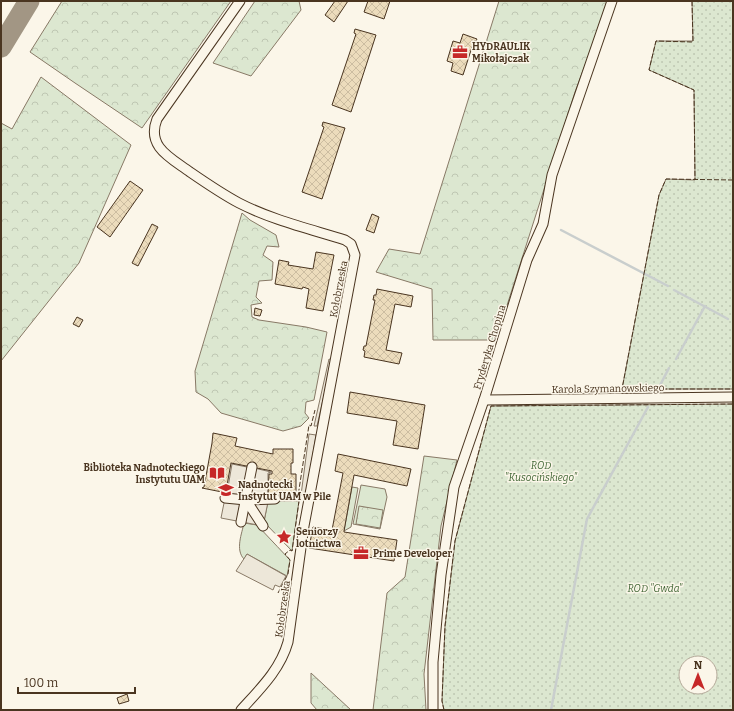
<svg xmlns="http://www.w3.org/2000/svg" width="734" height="711" font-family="Bitter,serif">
<defs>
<pattern id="forest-crowns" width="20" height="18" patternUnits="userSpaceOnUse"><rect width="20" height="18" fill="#dce7d0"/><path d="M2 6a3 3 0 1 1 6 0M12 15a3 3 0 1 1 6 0" fill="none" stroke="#bec7b2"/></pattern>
<pattern id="garden-dots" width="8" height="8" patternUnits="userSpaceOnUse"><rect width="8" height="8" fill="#dce7d0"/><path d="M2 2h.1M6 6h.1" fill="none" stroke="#bec7b2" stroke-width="1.8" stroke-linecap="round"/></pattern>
<pattern id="building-cross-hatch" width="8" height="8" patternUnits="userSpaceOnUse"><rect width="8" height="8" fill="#ecdcbc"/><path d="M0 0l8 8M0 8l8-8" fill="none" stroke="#ccbda1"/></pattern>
</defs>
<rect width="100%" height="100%" fill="#fbf6e9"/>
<g fill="#dce7d0" stroke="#887966">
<path d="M361,485L385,489L387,497L380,529L353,524Z"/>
<path d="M352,487L358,488L351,527L344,531Z"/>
<path d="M268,501H299L292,551L264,522Z"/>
<path d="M244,523L257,525L290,560L287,576L247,554L244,559C235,550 242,533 244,523Z"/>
</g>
<g fill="url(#forest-crowns)" stroke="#887966">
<path d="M62,1H231L142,128L75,83L30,52Z"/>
<path d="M255,1H299L301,10L251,76L213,63Z"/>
<path d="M499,1H609L575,92L496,340H433L432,289L376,272L389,249L420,254Z"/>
<path d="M41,77L131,145L79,263L1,361V123L12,129Z"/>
<path d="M242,213L250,220L276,235L279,247L267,246L263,255L273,262L272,280L259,281L256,297L262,303L251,305L252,317L259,320L306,327L327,332L314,400L306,402L305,413L309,418L301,426L283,431L221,413L208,399L196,392L195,371Z"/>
<path d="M424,456L457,460L441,526L424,674L426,710H373L387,593L405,577Z"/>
<path d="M359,506L383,510L380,528L356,524Z"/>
<path d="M311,673L351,710H317L311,703Z"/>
</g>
<g fill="url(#garden-dots)" stroke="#887966" fill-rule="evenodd">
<path d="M692,1H733V389H622L659,195L666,179L695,180L694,90L649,70L656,41H693Z"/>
<path d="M733,404V710H444L442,701L445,626L455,541L491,406ZM686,663H710V687H686Z"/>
</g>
<g fill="#ede7d9" stroke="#887966">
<path d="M329,359L332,360L317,426H314Z"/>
<path d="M309,434L316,435L306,496L301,495Z"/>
<path d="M232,464L247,467V469L254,468L271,472L268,473V502L263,526L221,518L226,493H227Z"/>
<path d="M247,554L286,576L280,587L275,585L273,590L236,571Z"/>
</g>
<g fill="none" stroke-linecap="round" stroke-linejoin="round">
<g stroke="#c9cecd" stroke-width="2.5">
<path d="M561,230L668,286"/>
<path d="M674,290L728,319"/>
<path d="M676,359L705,306"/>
<path d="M657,391L669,368"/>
<path d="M551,710L587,519L648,407"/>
</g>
<path stroke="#a29684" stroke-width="21" d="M1,47L29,1"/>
</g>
<g fill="url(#building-cross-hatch)" stroke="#4a3520">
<path d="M335,1H348L334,22L325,15Z"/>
<path d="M368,1H390L384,19L364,12Z"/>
<path d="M355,29L376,35L351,112L332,105L356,34L354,33Z"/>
<path d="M463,34L477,39L476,41H474L463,75L451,71L453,63L447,61L453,41L460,43Z"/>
<path d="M323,122L345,128L322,199L302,192L324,127L322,126Z"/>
<path d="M130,181L143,190L110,237L97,227Z"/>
<path d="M372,214L379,217L374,233L366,230Z"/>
<path d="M152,224L158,227L138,266L132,263Z"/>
<path d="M316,252L334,255L323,311L306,308L309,289L303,287L302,289L275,284L279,260L289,262L288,265L313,269Z"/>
<path d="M377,289L413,296L411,307L395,304L386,350L402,353L399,364L364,357L365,351L363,350L364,346H366L375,300H373L374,295H376Z"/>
<path d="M255,308L262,310L260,316L254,315Z"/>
<path d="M77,317L83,320L79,327L73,324Z"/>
<path d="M350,392L425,405L418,449L393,445L397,421L347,413Z"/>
<path d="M213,433L237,438L235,446L273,454V449H293V463H291V474H296V496L268,495L269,474H272V471L231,463L226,491L227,493L202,488L204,487L212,443Z"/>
<path d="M338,454L411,469L407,486L354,475L344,531V532L397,540L394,561L309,548L313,527L332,530L343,473L335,471Z"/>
<path d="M127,694L129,701L119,704L117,698Z"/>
</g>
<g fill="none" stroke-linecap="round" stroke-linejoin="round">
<g stroke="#4a3520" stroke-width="11">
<g id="minor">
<path d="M240,1L157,119C146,147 171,158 190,172C206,183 222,194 239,203C272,220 310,229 345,240L351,244L355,255L304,526L288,642C280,670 260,689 241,710"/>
<path d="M484,400L733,397"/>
<path d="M225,498L246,500L275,499"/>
<path d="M246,500L263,526"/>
<path d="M241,522L252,467"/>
<path d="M433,710V662L441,575L454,487L484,400L527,260L543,224L552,175L612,1"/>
</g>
</g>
<use href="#minor" stroke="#fbf6e9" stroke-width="9"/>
<g stroke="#4a3520" stroke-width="1" stroke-dasharray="5 2" stroke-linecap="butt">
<path d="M692,1L693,42L656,41L649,70L694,90L695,180"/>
<path d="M733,180L666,179L659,195L622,389H733"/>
<path d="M278,593L288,574L290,560L285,554L290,550L292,551L299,501H297L298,496L309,425L311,426L315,410"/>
<path d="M444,710L442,701L445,626L455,541L491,406L733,404"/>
</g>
</g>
<defs>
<g id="office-bare" transform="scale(1.2)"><path d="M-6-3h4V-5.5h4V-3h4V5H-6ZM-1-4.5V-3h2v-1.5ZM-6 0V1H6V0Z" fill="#c62828" stroke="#fbf6e9" stroke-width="2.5" paint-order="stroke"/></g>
<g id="library-bare" transform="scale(1.2)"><path d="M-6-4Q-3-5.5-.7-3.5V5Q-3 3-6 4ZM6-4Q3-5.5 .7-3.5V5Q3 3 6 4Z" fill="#c62828" stroke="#fbf6e9" stroke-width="2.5" paint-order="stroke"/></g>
<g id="university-bare" transform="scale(1.2)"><path d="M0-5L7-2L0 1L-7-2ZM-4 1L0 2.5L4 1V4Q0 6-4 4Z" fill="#c62828" stroke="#fbf6e9" stroke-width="2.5" paint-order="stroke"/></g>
<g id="sight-bare" transform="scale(1.2)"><path d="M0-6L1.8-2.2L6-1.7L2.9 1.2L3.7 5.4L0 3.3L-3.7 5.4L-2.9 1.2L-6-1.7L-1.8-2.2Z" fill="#c62828" stroke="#fbf6e9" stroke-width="2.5" paint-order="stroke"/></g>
</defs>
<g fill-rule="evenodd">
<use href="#office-bare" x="460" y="52"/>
<use href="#library-bare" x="217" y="473"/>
<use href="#university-bare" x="226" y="490"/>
<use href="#sight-bare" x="284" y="537"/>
<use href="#office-bare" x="361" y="553"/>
</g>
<g text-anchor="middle" stroke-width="3" stroke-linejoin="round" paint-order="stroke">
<g font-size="10" font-weight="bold" fill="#4a3520" stroke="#fbf6e9" text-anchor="start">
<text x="472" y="50">HYDRAULIK<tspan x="472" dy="12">Mikołajczak</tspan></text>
<text x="205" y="471" text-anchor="end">Biblioteka Nadnoteckiego<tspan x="205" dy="12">Instytutu UAM</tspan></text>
<text x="238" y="488">Nadnotecki<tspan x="238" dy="12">Instytut UAM w Pile</tspan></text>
<text x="296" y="535">Seniorzy<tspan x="296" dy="12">lotnictwa</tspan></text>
<text x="373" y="557">Prime Developer</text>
</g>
<g font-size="10" fill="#4a3520" stroke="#fbf6e9">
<text transform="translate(338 289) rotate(-79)" y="4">Kołobrzeska</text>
<text transform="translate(489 347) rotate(-73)" y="4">Fryderyka Chopina</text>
<text transform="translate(608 388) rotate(-1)" y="4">Karola Szymanowskiego</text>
<text transform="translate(282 609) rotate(-82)" y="4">Kołobrzeska</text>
</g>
<g font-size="10" font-style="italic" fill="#436837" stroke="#fbf6e9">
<text x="541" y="469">ROD<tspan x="541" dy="12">"Kusocińskiego"</tspan></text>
<text x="655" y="592">ROD "Gwda"</text>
</g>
</g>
<rect width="734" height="711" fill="none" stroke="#4a3520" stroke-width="4"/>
<g transform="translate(698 675)"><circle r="19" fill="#fbf6e9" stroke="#b4a999"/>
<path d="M0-3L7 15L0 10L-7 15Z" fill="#c62828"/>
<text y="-6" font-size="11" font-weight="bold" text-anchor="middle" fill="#4a3520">N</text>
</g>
<path d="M18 687v6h117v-6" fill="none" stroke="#4a3520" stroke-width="2"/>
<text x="24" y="687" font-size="12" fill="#4a3520" stroke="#fbf6e9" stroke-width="3" paint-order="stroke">100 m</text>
</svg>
